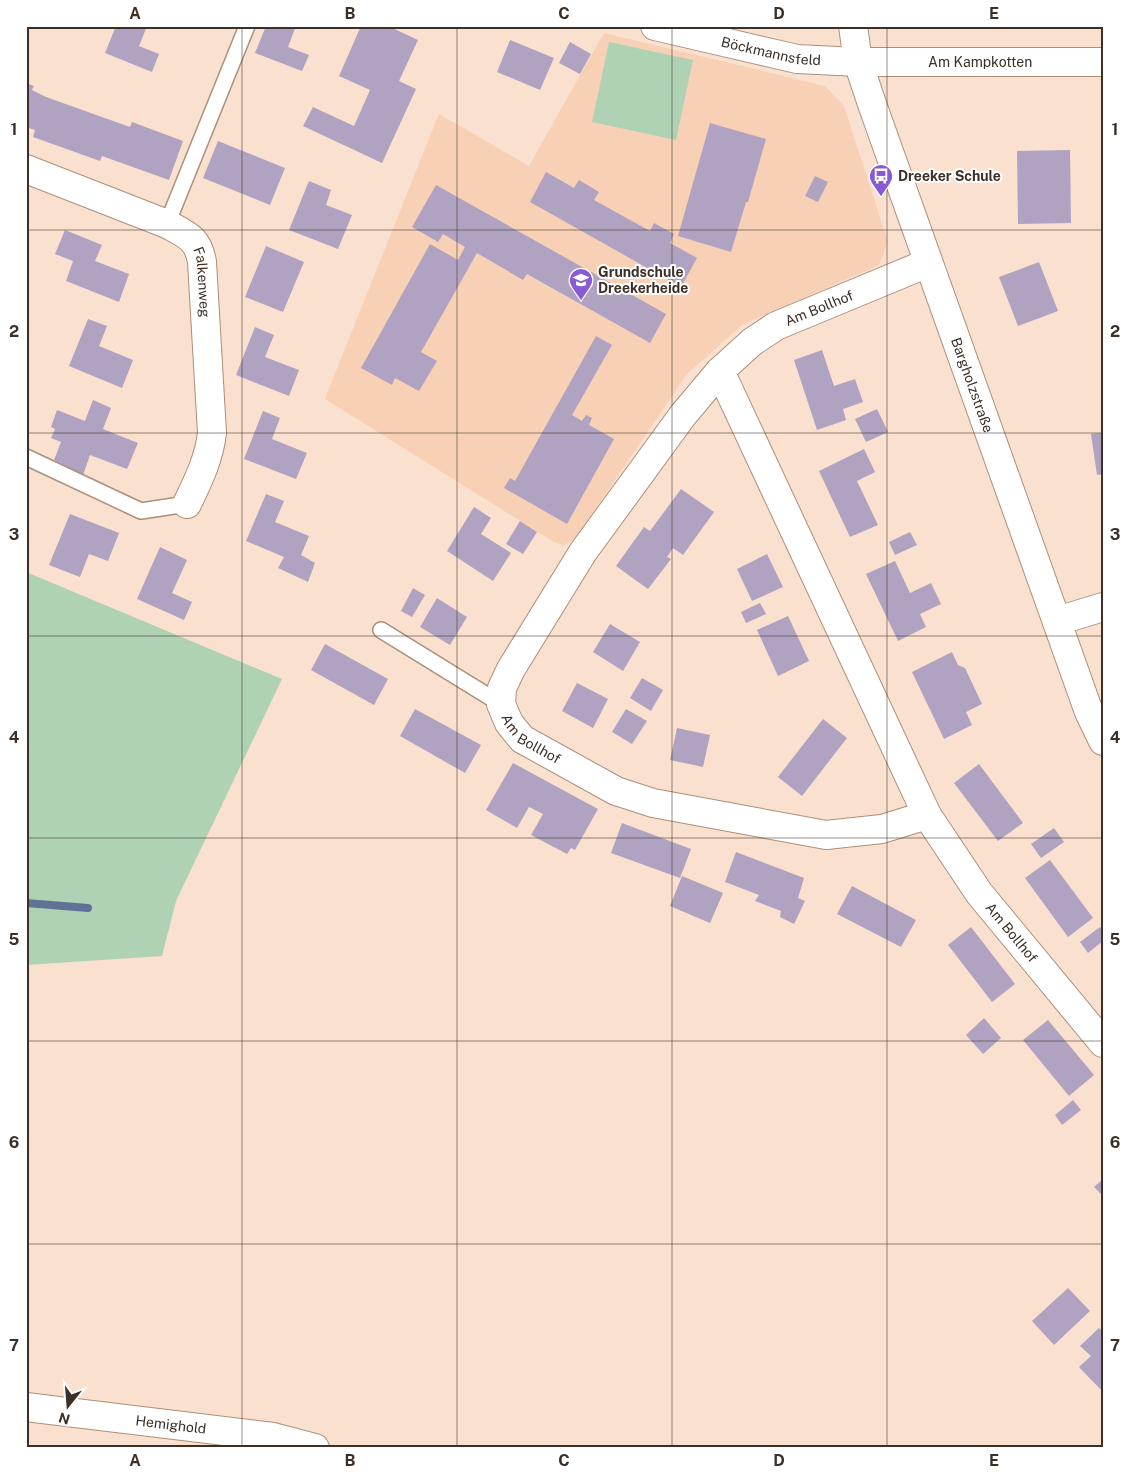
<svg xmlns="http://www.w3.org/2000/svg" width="1129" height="1474" font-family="'Public Sans',sans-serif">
<rect width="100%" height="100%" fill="#fae0ce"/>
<path fill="#f7d0b5" d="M604,33L825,86L844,106L888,242L879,265L742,325L705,358L687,374L577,536L570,542L563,545L554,542L325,399L439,114L529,166Z"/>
<g fill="#afd2b5">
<path d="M609,42L693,60L676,140L592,122Z"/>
<path d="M26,572L282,679L176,901L162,956L26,965Z"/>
</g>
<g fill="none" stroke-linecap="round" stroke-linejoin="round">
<path stroke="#607397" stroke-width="8" d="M26,903L88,908"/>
</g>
<g fill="#b0a3c2">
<path d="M116,26H147L139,46L159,54L152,72L105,53Z"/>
<path d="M266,26H296L288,47L309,55L302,71L255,53Z"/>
<path d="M361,26H388L418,40L399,81L416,89L382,163L303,126L313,107L354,126L370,90L339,76Z"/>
<path d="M510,40L554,58L540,90L497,72Z"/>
<path d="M570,42L591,54L580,74L559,63Z"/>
<path d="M26,83L34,86L32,90L46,97L130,127L132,122L183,141L169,180L102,156L100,161L33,137L35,130L26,127Z"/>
<path d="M710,123L766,139L748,202H746L731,252L678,236Z"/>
<path d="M218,141L285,168L270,205L203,178Z"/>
<path d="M1070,150L1071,223L1018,224L1017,151Z"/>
<path d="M546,172L574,188L579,180L599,192L594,200L650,231L654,223L674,234L670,243L697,258L681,287L530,202Z"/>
<path d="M815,176L828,182L818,202L805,196Z"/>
<path d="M309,181L331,190L326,205L352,215L338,249L289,230Z"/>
<path d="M436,185L666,314L650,343L527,274L523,280L477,253L421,352L437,361L419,391L395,378L392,385L361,368L430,244L458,260L465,247L443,234L438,242L412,227Z"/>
<path d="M65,230L102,245L95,261L129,274L119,302L66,281L73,261L55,254Z"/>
<path d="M266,246L304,262L283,312L245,297Z"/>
<path d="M1039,262L1058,311L1018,326L999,277Z"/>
<path d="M88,319L107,326L99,346L133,360L122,388L69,366Z"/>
<path d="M255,327L274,335L265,357L299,370L289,396L236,375Z"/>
<path d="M596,336L612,345L572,415L582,421L586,415L592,418L589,425L614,439L567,524L504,488L510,478L515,481Z"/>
<path d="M822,350L834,386L855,379L863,402L843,409L846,420L817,430L794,360Z"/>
<path d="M93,400L111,408L103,429L138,443L127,469L90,455L83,475L54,460L61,442L51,438L55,429L51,427L57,410L85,421Z"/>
<path d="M877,409L888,432L866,442L855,419Z"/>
<path d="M263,411L280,418L272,439L307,453L296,479L244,459Z"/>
<path d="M1103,433V474L1097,475L1091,434Z"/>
<path d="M864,449L875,472L857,481L878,525L850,537L819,471Z"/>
<path d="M681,489L714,512L683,555L673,548L667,557L671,559L648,589L616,566L644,527L650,531Z"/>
<path d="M266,494L284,501L275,522L309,536L301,555L315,563L308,582L278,568L284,557L246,541Z"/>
<path d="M474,507L491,518L481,534L511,553L493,581L447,551Z"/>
<path d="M70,514L119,533L108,561L89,554L80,577L49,565Z"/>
<path d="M520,521L537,532L523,554L506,544Z"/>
<path d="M910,532L917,545L895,555L889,542Z"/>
<path d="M160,547L187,560L172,593L192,602L184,620L137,599Z"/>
<path d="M767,554L783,587L752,601L737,569Z"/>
<path d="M895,561L910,593L931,583L941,604L920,614L926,627L898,641L866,574Z"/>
<path d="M413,588L425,595L412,617L401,611Z"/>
<path d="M437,598L467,617L450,645L420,627Z"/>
<path d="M760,603L766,614L746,623L741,612Z"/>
<path d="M788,616L809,661L778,676L757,630Z"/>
<path d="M610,624L640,642L623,671L593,652Z"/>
<path d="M325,644L388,679L374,705L311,670Z"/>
<path d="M952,652L958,665L965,668L982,704L966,712L972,725L944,739L912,672Z"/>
<path d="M642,678L663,690L651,711L630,698Z"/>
<path d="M577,683L608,699L593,728L562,711Z"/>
<path d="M415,709L481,745L465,773L400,736Z"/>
<path d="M626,709L647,721L632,744L612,732Z"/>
<path d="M823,719L847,738L802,796L778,777Z"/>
<path d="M677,728L710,735L703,767L670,760Z"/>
<path d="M513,763L598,809L575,850L571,848L567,854L531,835L543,814L529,807L517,828L486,810Z"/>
<path d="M979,764L1023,823L998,841L954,783Z"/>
<path d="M622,823L691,849L680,878L611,853Z"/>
<path d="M1054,828L1064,842L1041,858L1031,844Z"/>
<path d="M736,852L804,878L798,898L805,901L794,924L780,917L781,911L755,901L759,895L725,882Z"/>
<path d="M1050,860L1093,918L1068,937L1025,878Z"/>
<path d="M682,876L723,893L710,923L670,906Z"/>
<path d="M852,886L916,920L901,947L837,914Z"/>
<path d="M971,927L1015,984L992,1002L948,945Z"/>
<path d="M1100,927L1103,931V941L1088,953L1080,942Z"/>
<path d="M984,1018L1001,1038L983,1054L966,1035Z"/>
<path d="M1048,1020L1094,1075L1069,1096L1023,1040Z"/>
<path d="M1073,1100L1081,1110L1062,1125L1055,1115Z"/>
<path d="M1103,1179V1196L1094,1187Z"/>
<path d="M1068,1288L1090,1311L1054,1345L1032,1321Z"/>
<path d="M1099,1328L1103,1332V1392L1079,1367L1091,1356L1080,1346Z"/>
</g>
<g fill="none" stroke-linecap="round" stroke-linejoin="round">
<g stroke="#ad8f7a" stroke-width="18">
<g id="service">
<path d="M167,224L247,26"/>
<path d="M26,457L141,511L187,504"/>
<path d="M381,630L501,704"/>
</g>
</g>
<g stroke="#ad8f7a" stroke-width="30">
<g id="minor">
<path id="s1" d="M655,26L797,59L858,62H1103"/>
<path id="s2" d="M26,169L167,224C187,235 198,238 202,262L212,433C209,459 198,481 187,504"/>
<path id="s3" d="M928,263L776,326L752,342L720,371L683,415L583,552L511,669L502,688L501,704L509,723L522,739L616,791L653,803L826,835L882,829L927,815L979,893L1103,1043"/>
<path d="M720,371L927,815"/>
<path d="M1057,621L1103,607"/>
<path id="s4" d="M26,1407L273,1437L315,1448"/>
</g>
</g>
<g stroke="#ad8f7a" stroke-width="30">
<g id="secondary">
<path id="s5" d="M853,26L858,62L872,104L1089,712L1103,741"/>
</g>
</g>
<use href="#service" stroke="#fff" stroke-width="15"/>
<use href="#minor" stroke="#fff" stroke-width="28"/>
<use href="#secondary" stroke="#fff" stroke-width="28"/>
</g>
<path fill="none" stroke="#3b2f26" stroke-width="1" stroke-opacity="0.55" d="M242,26V1448M457,26V1448M672,26V1448M887,26V1448M26,230H1103M26,433H1103M26,636H1103M26,838H1103M26,1041H1103M26,1244H1103"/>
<defs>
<g id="bus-pin" transform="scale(1.25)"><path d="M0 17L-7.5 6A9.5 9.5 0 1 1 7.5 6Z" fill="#8a5ad4" stroke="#fff"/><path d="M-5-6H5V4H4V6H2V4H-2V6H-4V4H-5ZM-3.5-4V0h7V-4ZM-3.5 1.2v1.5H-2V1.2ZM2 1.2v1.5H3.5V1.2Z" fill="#fff"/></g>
<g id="school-pin" transform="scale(1.25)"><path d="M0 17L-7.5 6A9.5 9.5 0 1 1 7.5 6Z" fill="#8a5ad4" stroke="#fff"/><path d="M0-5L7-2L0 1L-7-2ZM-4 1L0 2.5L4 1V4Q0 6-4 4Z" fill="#fff"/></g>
</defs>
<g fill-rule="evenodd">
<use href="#bus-pin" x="881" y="176"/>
<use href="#school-pin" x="581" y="280"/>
</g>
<g text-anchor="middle" stroke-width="4" stroke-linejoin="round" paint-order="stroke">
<g font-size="14" fill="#3b2f26" stroke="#fff">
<text dy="5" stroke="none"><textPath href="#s1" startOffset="119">Böckmannsfeld</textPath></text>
<text dy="5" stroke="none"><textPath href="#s1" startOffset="329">Am Kampkotten</textPath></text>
<text dy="5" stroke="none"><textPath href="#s2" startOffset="226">Falkenweg</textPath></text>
<text transform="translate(819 308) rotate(-22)" y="5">Am Bollhof</text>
<text dy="5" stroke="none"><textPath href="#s5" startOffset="379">Bargholzstraße</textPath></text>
<text dy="5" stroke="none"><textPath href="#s3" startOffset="686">Am Bollhof</textPath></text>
<text dy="5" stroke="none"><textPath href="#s3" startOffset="1250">Am Bollhof</textPath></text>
<text dy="5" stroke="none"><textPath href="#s4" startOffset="146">Hemighold</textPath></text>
</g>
<g font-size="14" font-weight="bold" fill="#3b2f26" stroke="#fff" text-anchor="start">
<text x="898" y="181">Dreeker Schule</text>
<text x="598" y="277">Grundschule<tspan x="598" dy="16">Dreekerheide</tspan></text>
</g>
</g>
<rect width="1129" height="1474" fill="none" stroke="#ffffff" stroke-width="55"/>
<g transform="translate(68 1406) rotate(197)" stroke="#ffffff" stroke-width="4" paint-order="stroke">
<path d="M0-4L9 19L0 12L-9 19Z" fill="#3b2f26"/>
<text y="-8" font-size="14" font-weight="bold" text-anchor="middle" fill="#3b2f26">N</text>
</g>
<rect x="28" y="28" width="1074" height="1418" fill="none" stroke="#3b2f26" stroke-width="2"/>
<g font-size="16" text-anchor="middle" font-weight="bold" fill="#3b2f26">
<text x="135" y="19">A</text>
<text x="350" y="19">B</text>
<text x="564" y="19">C</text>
<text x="779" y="19">D</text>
<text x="994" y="19">E</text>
<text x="14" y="135">1</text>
<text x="1115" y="135">1</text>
<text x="14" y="337">2</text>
<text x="1115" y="337">2</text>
<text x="14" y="540">3</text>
<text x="1115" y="540">3</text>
<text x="14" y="743">4</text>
<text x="1115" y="743">4</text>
<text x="14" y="945">5</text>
<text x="1115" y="945">5</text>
<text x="14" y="1148">6</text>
<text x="1115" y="1148">6</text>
<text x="14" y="1351">7</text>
<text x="1115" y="1351">7</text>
<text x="135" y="1466">A</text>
<text x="350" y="1466">B</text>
<text x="564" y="1466">C</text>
<text x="779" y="1466">D</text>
<text x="994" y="1466">E</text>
</g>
</svg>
